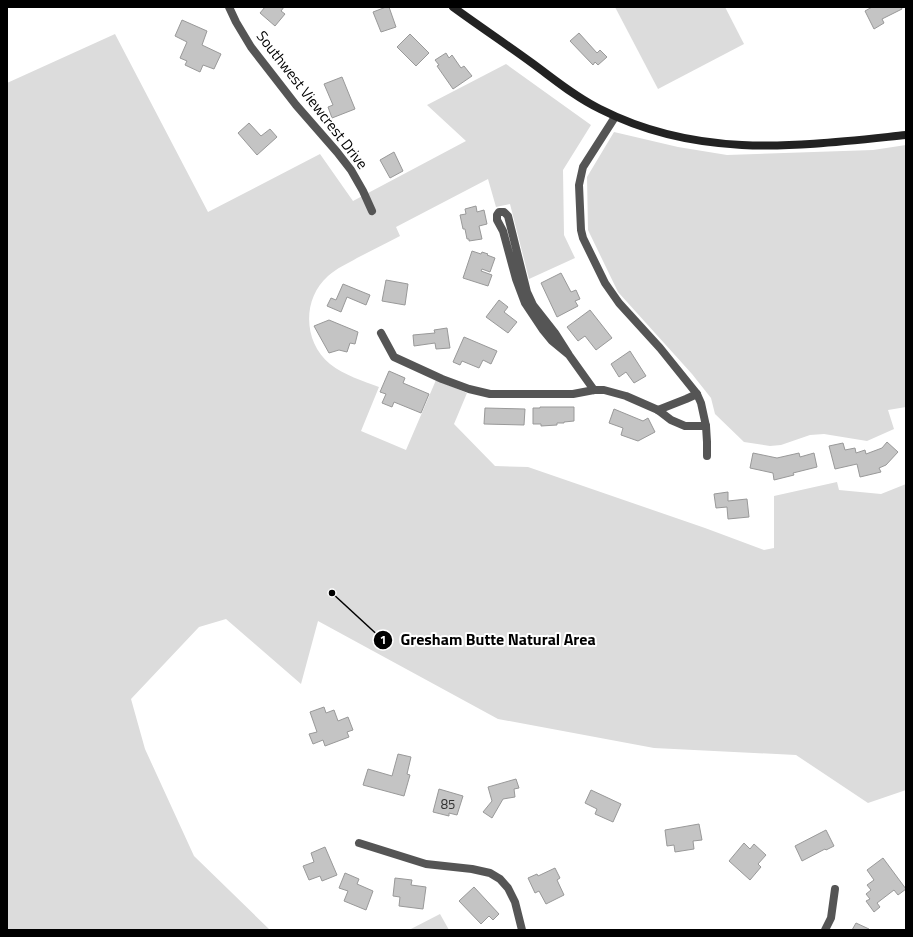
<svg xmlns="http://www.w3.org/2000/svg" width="913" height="937" font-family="'Titillium Web',sans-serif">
<rect width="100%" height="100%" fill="#fff"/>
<g fill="#dcdcdc">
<path d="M615,7H725L744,44L658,89Z"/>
<path d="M115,34L208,212L320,154L353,201L466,141L427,105L506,64L591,125L563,170L564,235L575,258L529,279L510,204L496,207L488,179L396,227L400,236C386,243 371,251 357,258C347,264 337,268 328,276C302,299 303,342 330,364C344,375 363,381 379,387L361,431L406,450L436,380L467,393L454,424L495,466L528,467L705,528L764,550L774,548V496L837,482L839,490L881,494L906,484V790L868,803L796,755L654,748L498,719L318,621L301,684L226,619L199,627L131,699L145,749L194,856L270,930H7V83Z"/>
<path d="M614,132L678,147L727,155L873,150L906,145V407L888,410L894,429L867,441L824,434L810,435L781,445L770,446L744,442L715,414L711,398L692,374L618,292L588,230L587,177Z"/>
<path d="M440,914L449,930H409Z"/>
</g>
<g fill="#c4c4c4" stroke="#999">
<path d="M265,7H284L281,11L285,14L275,26L260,13Z"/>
<path d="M386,7H389L396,27L381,32L373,12Z"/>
<path d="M872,7H901L902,9L882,19L884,23L874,29L865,11Z"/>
<path d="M182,20L207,31L202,45L221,54L214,69L203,65L200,72L185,65L187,61L180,58L187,42L175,36Z"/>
<path d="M579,33L597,53L600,50L607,57L598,65L595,62L593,65L570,41Z"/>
<path d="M410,34L429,53L416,66L397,47Z"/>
<path d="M446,53L449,58L452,55L461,68L464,66L472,76L453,89L437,66L439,65L435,60Z"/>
<path d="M342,77L355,109L332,118L328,107L333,105L324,84Z"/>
<path d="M249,123L261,136L270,129L277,137L257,155L238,133Z"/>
<path d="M394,152L403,171L390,178L380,160Z"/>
<path d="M476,206L477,212L484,210L487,224L479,226L482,239L469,241V239H467L465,229H463L460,215L466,214L465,209Z"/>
<path d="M472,251L481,254L482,252L488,254L487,255L495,258L490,272L482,269L481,271L492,275L488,286L463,278Z"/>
<path d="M561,273L571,292L576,290L580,299L575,301L578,306L557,317L541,283Z"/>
<path d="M386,280L408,284L405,305L382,301Z"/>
<path d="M343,284L370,295L366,305L347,297L341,312L327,306L331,298L336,300Z"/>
<path d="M499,300L508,307L504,312L517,322L508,333L486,317Z"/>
<path d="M590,310L612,338L596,350L585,336L578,341L567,327Z"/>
<path d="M329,320L358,332L355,344L350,343L347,352L339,350L329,353L314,326Z"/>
<path d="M447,328L450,348L436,349L435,343L414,346L413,335L435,333L434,330Z"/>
<path d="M464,337L497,351L491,364L483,360L479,368L462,361L460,365L453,362Z"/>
<path d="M630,351L646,376L634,383L626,372L619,377L611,364Z"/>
<path d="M389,371L405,378L403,383L429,394L421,413L394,402L392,407L382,403L386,394L380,392Z"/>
<path d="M540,407H574V421L564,422V423H557V425L541,426V424H533V408H540Z"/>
<path d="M485,408L525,409L524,425L484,424Z"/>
<path d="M614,409L643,421L648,418L655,432L638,441L621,435L623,428L609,423Z"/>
<path d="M887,442L898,452L886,465L879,468L881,472L860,477L857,464L835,469L829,446L843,443L845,450L855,448L856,453L865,450L866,454L882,448Z"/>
<path d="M753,453L777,458L799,453L800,457L814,453L817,467L793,473L794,475L774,480L773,473L750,468Z"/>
<path d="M728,492V501L747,499L749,517L728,519L727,507L716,508L714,494Z"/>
<path d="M324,707L326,713L334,710L338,721L348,717L353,730L347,732L349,737L325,746L323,740L313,744L309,734L317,732L310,712Z"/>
<path d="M398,754L411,757L407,774L410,775L404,796L363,785L368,769L392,776Z"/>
<path d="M516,779L519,788L514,789L515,797L503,799L492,818L483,812L492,801L488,787Z"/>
<path d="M439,789L463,796L457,815L449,813V816L433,812Z"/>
<path d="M591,790L621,804L613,822L595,814L597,809L585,803Z"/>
<path d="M699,824L702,840L693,841L694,849L675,852L674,845L667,846L665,830Z"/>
<path d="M826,830L834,846L826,850L825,849L802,861L795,846Z"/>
<path d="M744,843L750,849L754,844L766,855L758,864L761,867L750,880L729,861Z"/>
<path d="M325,847L337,875L322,881L320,876L309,880L303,866L314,862L311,853Z"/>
<path d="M883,858L906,889L898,895L894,890L877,903L880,907L874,912L866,901L870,899L866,894L871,890L867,885L874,880L867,870Z"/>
<path d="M555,868L560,878L557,880L564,895L546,904L539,891L535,893L528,878L537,874L538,876Z"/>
<path d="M345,873L359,879L357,884L373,891L366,910L344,901L348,891L339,888Z"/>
<path d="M395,878L412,880L411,885L426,887L423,909L399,906L400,897L393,896Z"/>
<path d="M474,887L499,914L493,920L489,916L481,924L459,901Z"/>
<path d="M856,923L869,929L868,930H852Z"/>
</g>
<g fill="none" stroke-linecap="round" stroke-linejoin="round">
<g stroke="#555" stroke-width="8">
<path d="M229,7L236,22L251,47L296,105L337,152L351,170L363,191L372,211"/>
<path d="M615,117L583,167L579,185L581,230L583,238L605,283L619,303L660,348L697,394L701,403L706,426L707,442V456"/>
<path d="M381,333L394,357L442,379L469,389L490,394H573L594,390H604L626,396L658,410L671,420L685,426H706"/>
<path d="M569,355L552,341L543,330L525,303L516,279L503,231L497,220V215L499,212H504L508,216L527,292L533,305L555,333L569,355L594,390"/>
<path d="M658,410L686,399L697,394"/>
<path d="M359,843L426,864L472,869L490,873L500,879L508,888L515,902L522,930"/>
<path d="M825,930L831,918L835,889"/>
</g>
<path stroke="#222" stroke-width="8" d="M453,7C479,26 506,44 532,63C554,79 575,97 600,109C700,160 799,146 906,135"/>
</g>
<g text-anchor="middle" stroke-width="4" stroke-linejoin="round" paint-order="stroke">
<g font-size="13" fill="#313131">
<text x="448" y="809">85</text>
</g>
<g font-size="15" fill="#000" stroke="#fff">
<text transform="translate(312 100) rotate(52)" y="5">Southwest Viewcrest Drive</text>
</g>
</g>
<path fill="none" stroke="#000" stroke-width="1.5" d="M332 593L383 640"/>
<g fill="#000" stroke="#fff" stroke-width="1.5">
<circle cx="332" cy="593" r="4"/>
<circle cx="383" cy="640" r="10"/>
</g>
<g font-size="12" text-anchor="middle" font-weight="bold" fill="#fff">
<text x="383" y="644">1</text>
</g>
<g font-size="16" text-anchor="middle" font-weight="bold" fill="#000" stroke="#fff" stroke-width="4" stroke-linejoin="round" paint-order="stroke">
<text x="498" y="645">Gresham Butte Natural Area</text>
</g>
<rect width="913" height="937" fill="none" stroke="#000000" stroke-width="16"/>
</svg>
